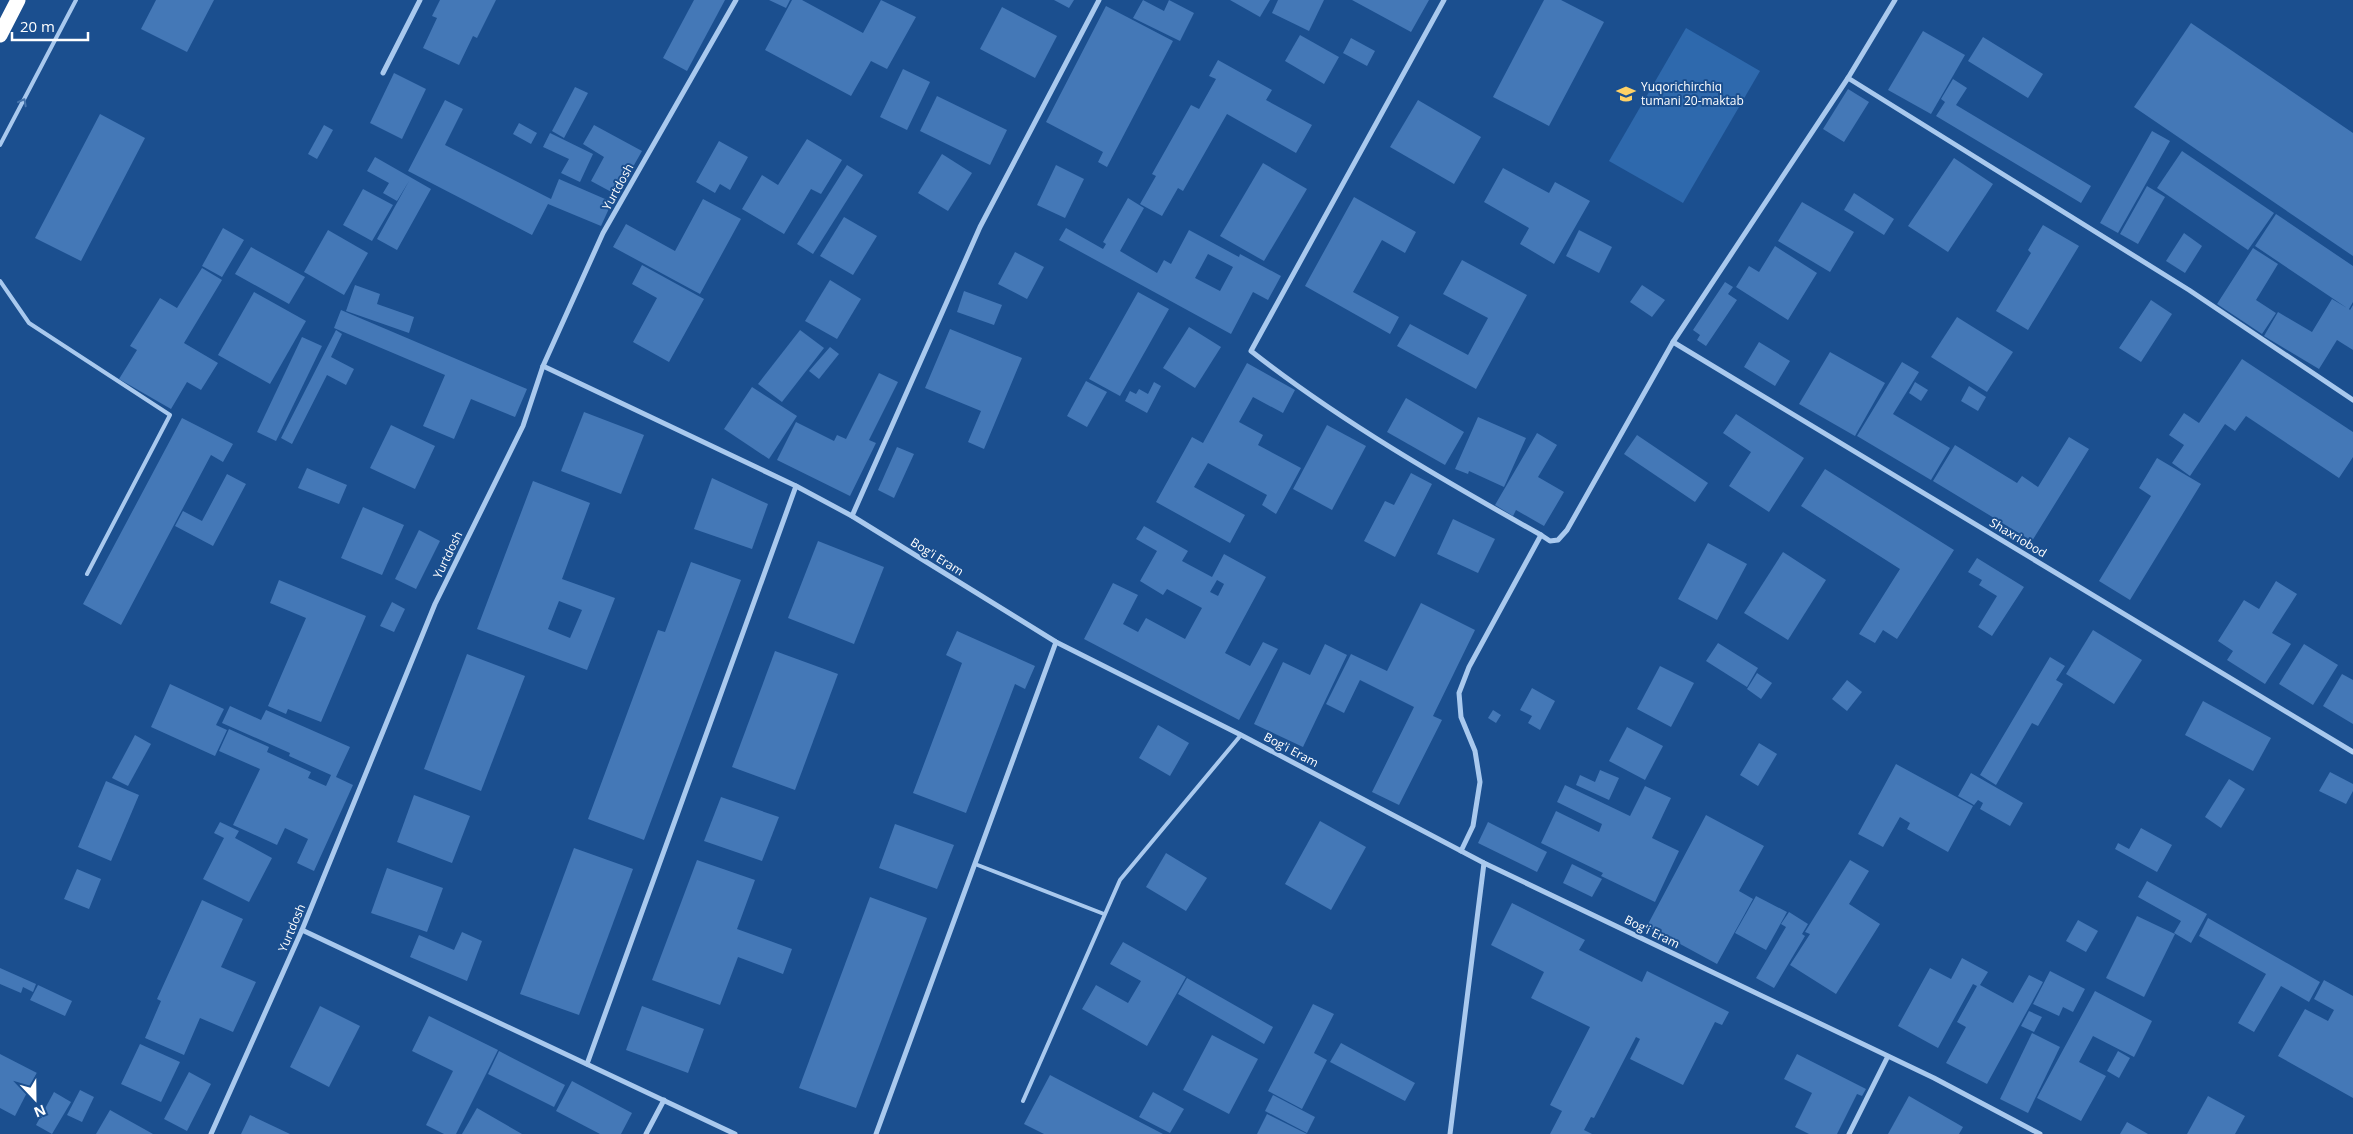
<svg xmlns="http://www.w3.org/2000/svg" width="2353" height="1134" font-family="'Open Sans',sans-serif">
<rect width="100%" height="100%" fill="#1b4f8f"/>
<path fill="#2e69ad" d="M1686,28L1760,71L1683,203L1609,161Z"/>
<g fill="#4478b7" fill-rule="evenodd">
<path d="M156,0H214L187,52L141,29Z"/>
<path d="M440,0H496L477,38L473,36L459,65L423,48L437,18L432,16Z"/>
<path d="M694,0H725L687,71L663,58Z"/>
<path d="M769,0H790L786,8Z"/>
<path d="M792,0H802L863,33L881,0L916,17L887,69L871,61L851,96L765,50Z"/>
<path d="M1054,0H1074L1069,8Z"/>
<path d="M1143,0L1164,11L1169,0L1194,13L1180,41L1133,18Z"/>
<path d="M1230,0H1270L1260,17Z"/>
<path d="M1278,0H1324L1309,31L1272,13Z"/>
<path d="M1352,0H1429L1411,32Z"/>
<path d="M1544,0H1561L1604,22L1549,126L1493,97Z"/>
<path d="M1106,6L1173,41L1107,167L1098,162L1103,152L1046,122Z"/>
<path d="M1002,7L1057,36L1035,78L980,49Z"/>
<path d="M2191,23L2353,133V256L2134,107Z"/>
<path d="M1923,31L1965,55L1931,114L1888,90Z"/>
<path d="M1300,35L1339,57L1324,84L1285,61Z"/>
<path d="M1983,37L2043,74L2028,98L1968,61Z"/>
<path d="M1351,38L1375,51L1367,66L1343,53Z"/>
<path d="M1218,60L1272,90L1266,100L1312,125L1296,153L1227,114L1183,191L1178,188L1162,216L1140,204L1156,176L1152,174L1191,105L1199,109L1216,79L1209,76Z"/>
<path d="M903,69L930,82L907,130L880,117Z"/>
<path d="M394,73L426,89L402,139L370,123Z"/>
<path d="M1953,79L1967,88L1956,105L2091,186L2081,203L1936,116L1945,102L1941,99Z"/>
<path d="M575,87L588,93L564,138L552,131Z"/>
<path d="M1848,89L1869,102L1844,142L1823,129Z"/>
<path d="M937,96L1007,130L990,165L920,131Z"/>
<path d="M445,100L463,109L445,145L551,199L559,179L612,202L601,226L548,204L532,235L408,171Z"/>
<path d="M1418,100L1481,137L1454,184L1390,147Z"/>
<path d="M100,114L145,138L81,261L35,238Z"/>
<path d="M519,123L537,133L531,144L513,134Z"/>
<path d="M324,125L333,130L317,159L308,154Z"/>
<path d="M594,125L642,151L617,195L591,181L604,157L583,144Z"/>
<path d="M2152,131L2170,141L2118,233L2100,223Z"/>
<path d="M550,133L593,154L580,182L561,173L569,159L543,147Z"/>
<path d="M807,139L842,160L821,194L811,189L784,234L742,209L762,175L778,185Z"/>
<path d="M719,141L748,157L730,190L720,184L715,193L696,182Z"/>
<path d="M2182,151L2274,213L2248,250L2157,188Z"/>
<path d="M942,154L972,173L948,211L918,193Z"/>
<path d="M375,157L431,189L397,250L377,239L409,181L397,201L383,193L389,183L367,171Z"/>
<path d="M1954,158L1993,184L1948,252L1908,226Z"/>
<path d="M1263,163L1307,189L1264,261L1220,236Z"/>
<path d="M847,165L863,175L813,254L797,244Z"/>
<path d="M1056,165L1084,179L1065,218L1037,205Z"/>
<path d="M1503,168L1549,193L1555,182L1590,201L1554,264L1520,244L1529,228L1484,202Z"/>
<path d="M2147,186L2165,197L2138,244L2120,234Z"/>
<path d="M363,189L393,205L372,241L343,225Z"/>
<path d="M1854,193L1894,219L1884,235L1844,210Z"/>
<path d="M1354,197L1416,232L1405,253L1382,240L1353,292L1399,317L1390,334L1305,286Z"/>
<path d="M1128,198L1144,208L1120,251L1157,273L1164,260L1171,264L1189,230L1239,257L1240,254L1281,276L1268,300L1253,292L1231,334L1059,240L1066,228L1103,249L1106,244L1103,242ZM1208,254L1233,267L1220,291L1195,278Z"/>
<path d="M703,199L741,219L700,294L613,247L626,224L675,251Z"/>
<path d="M1802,202L1854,232L1830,272L1778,241Z"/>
<path d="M2276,214L2353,266V302L2349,309L2350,310L2353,305V350L2337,340L2319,369L2264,336L2278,312L2312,332L2332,299L2347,308L2255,246Z"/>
<path d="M844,217L877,236L853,275L820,256Z"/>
<path d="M2043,225L2079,246L2028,330L1996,311L2031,253L2028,250Z"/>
<path d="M223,228L244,240L222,277L202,266Z"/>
<path d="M328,230L368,253L344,295L304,272Z"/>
<path d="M1579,230L1612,247L1599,273L1566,256Z"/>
<path d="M2184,233L2202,246L2185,273L2166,261Z"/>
<path d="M1775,246L1817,273L1788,320L1736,287L1749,266L1759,272Z"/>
<path d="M251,247L305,277L289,304L235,274Z"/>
<path d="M2253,248L2278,264L2256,300L2276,313L2262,334L2217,304Z"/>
<path d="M1015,252L1044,267L1027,299L998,284Z"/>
<path d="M1462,260L1527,295L1476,389L1397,346L1410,324L1468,355L1488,318L1443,294Z"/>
<path d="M642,265L704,299L669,362L633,342L657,298L632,284Z"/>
<path d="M202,268L222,280L184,343L218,363L201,390L187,382L171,409L119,379L137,350L130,346L160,298L177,308Z"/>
<path d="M830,280L861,299L837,339L805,321Z"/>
<path d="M1725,282L1733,287L1728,294L1737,300L1706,346L1697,340L1700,335L1693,330Z"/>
<path d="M355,285L380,294L377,304L414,317L409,333L346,311Z"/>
<path d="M1642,285L1665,300L1652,317L1630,302Z"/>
<path d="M964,291L1002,305L994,325L957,312Z"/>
<path d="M254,292L306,321L270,384L218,355Z"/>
<path d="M1138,292L1169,309L1120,396L1089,379Z"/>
<path d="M2151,300L2172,314L2141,362L2119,348Z"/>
<path d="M341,310L527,389L515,417L471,399L454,439L423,426L445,375L334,328Z"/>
<path d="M1957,317L2013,352L1987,392L1931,357Z"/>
<path d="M1189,327L1221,347L1195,388L1163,368Z"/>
<path d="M950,329L1022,358L984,449L968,442L981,411L925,388Z"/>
<path d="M336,330L342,334L331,357L354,369L346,385L327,375L292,444L281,438Z"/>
<path d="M800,330L824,348L782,402L758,384Z"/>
<path d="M302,337L322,346L276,441L257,432Z"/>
<path d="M1759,342L1790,361L1775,386L1744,367Z"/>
<path d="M830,347L839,354L819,379L809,371Z"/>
<path d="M1830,352L1885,383L1855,436L1799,404Z"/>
<path d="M2242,359L2353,432V457L2339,478L2246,416L2235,431L2225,424L2190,476L2172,463L2184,445L2169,435L2184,413L2199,423Z"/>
<path d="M1902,362L1919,372L1893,414L1950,448L1931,480L1857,436Z"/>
<path d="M1247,363L1295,390L1283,413L1253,397L1239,422L1263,435L1258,445L1301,468L1276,514L1262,505L1267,495L1208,463L1194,487L1245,515L1230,543L1156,502L1192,437L1203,443Z"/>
<path d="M879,373L898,382L869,440L876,443L850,496L777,460L796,422L834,441L837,435L846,439Z"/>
<path d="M1086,381L1107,392L1087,427L1067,416Z"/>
<path d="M1154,382L1161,386L1147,413L1125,401L1130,391L1136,394L1139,389L1148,394Z"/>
<path d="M1915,382L1928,390L1921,401L1909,393Z"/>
<path d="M1969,386L1986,397L1978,411L1961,401Z"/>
<path d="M752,387L797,416L769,459L724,429Z"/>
<path d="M1406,398L1464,432L1445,465L1387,432Z"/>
<path d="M584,412L644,435L621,494L561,471Z"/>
<path d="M1736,414L1804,458L1769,512L1729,486L1751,452L1723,433Z"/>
<path d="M1478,417L1526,438L1504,487L1469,471L1468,474L1455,469Z"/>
<path d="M182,418L233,444L223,462L211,455L121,625L83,604Z"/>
<path d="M391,425L435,446L415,489L370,468Z"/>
<path d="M1327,425L1366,446L1332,510L1293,489Z"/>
<path d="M1537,433L1557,445L1538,477L1564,492L1544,526L1516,510L1513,516L1495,505Z"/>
<path d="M1637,435L1708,483L1695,502L1624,454Z"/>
<path d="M2069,437L2089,449L2032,541L1933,481L1955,445L2017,483L2022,476L2038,487Z"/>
<path d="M897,447L914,454L894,498L878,490Z"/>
<path d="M2157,458L2201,484L2130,600L2099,581L2151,496L2139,488Z"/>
<path d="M307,468L347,485L339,504L298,488Z"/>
<path d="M1825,469L1954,550L1897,639L1883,630L1875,643L1859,634L1900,569L1801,506Z"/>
<path d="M1411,473L1432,484L1395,557L1364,541L1385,501L1394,505Z"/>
<path d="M227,474L246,484L213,546L175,526L183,511L202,521Z"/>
<path d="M712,478L768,504L752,549L694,529Z"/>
<path d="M533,481L590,503L562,579L615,598L587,670L477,629ZM559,601L582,610L570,638L548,629Z"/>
<path d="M363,507L404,525L382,575L341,558Z"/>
<path d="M1453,519L1495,539L1478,573L1437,554Z"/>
<path d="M1144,526L1188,551L1182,561L1212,577L1224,554L1266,577L1225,653L1250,666L1263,642L1278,649L1239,720L1084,639L1113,583L1138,595L1123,624L1138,632L1146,618L1185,639L1202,608L1167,589L1163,595L1140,581L1157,551L1136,539ZM1217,580L1224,584L1218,596L1210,592Z"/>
<path d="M419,530L440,541L416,589L395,579Z"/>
<path d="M818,541L884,567L854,644L788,618Z"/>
<path d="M1708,543L1747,564L1717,620L1678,599Z"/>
<path d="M1783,552L1826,580L1788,640L1744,613Z"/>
<path d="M1977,558L2024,587L1992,636L1978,627L1997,596L1979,585L1982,580L1968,572Z"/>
<path d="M691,562L741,580L644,840L588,819L658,630L665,632Z"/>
<path d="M279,580L366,616L321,722L288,709L286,714L268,706L306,618L270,603Z"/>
<path d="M2276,581L2297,594L2272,633L2291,644L2265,684L2227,660L2233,651L2218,641L2244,600L2259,609Z"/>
<path d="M392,602L405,609L394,632L380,626Z"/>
<path d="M1421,603L1475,630L1433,716L1442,720L1399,805L1372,792L1414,707L1360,680L1344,713L1326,704L1351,654L1387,671Z"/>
<path d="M2093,630L2142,660L2114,704L2066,674Z"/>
<path d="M957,631L1035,666L1025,689L1015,684L966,813L913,793L962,663L946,655Z"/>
<path d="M1718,643L1758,668L1747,687L1706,661Z"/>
<path d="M1325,644L1347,655L1303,747L1254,724L1283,662L1310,675Z"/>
<path d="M2304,644L2338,665L2313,705L2279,684Z"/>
<path d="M775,651L838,674L795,790L732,767Z"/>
<path d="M467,654L525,676L481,791L424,769Z"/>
<path d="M2050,657L2065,666L2056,680L2063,684L2038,726L2032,723L1996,785L1980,775Z"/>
<path d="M1660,666L1694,683L1671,727L1637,709Z"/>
<path d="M1757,673L1772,683L1761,699L1747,689Z"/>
<path d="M2342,674L2353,680V724L2323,706Z"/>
<path d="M1847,680L1862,692L1847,711L1832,699Z"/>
<path d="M170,684L224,709L216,725L227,730L215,756L151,727Z"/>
<path d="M1532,688L1555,701L1540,730L1528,723L1532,716L1520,710Z"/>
<path d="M2203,701L2271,738L2253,771L2185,735Z"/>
<path d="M230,706L261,720L266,710L350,747L336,777L353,785L314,871L297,863L308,839L285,828L277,845L233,825L260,769L219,751L229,729L269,747L267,752L311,772L308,778L326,786L331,775L289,756L290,753L222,723Z"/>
<path d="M1493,710L1501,715L1496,723L1488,718Z"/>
<path d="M1158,725L1189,743L1170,776L1139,758Z"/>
<path d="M1627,727L1663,746L1645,780L1609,761Z"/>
<path d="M135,735L151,744L128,786L112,778Z"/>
<path d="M1759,743L1777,754L1758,786L1740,775Z"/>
<path d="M1896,764L1973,806L1948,852L1907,829L1910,823L1900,817L1883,847L1858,834Z"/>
<path d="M1600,770L1619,778L1609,800L1576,785L1580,775L1595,782Z"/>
<path d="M2330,772L2353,784V791L2346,804L2319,791Z"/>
<path d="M1971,773L2023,803L2010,826L1980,809L1983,803L1978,800L1974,805L1958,796Z"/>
<path d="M2229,779L2245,789L2221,828L2205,817Z"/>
<path d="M106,781L139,795L111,861L78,847Z"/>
<path d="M1565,785L1630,816L1645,786L1671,798L1652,838L1679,851L1655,902L1601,876L1603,873L1541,843L1556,811L1599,832L1602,824L1557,802Z"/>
<path d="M414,795L470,816L452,863L397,842Z"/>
<path d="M721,797L779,817L762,861L704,841Z"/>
<path d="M1706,815L1764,846L1739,891L1753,899L1717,964L1647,926Z"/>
<path d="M1320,821L1366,847L1331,910L1285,884Z"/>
<path d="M220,822L239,831L235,838L272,858L249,902L203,879L224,838L214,833Z"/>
<path d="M1488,822L1547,852L1537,872L1478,843Z"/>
<path d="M895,824L954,845L937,889L879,868Z"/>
<path d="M2141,828L2172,845L2157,872L2115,849L2118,843L2129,849Z"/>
<path d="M574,848L633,869L579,1015L520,994Z"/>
<path d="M1166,853L1207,878L1186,911L1146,887Z"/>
<path d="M697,860L755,880L737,929L792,949L783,974L738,957L720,1005L652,980Z"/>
<path d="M1850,860L1869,871L1849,904L1880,924L1836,994L1790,965L1810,934L1805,932Z"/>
<path d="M1572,864L1602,879L1592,897L1563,883Z"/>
<path d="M387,868L443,888L427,932L371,913Z"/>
<path d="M77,869L101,879L89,909L64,899Z"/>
<path d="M2147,881L2207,914L2191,943L2174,933L2181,921L2138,897Z"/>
<path d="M1756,896L1787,912L1766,950L1735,933Z"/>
<path d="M870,897L927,918L856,1108L799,1088Z"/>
<path d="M202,900L243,919L221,967L256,982L233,1032L200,1018L184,1055L145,1038L161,1001L157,999Z"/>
<path d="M1512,903L1585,940L1579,950L1642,982L1647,971L1729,1012L1722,1025L1715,1022L1683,1085L1630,1059L1640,1039L1636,1037L1594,1118L1591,1117L1584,1130L1592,1134H1550L1562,1111L1550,1105L1590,1027L1531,998L1544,972L1491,945Z"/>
<path d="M1789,912L1808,924L1802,934L1805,936L1774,988L1756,978L1786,927L1781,924Z"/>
<path d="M2137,916L2175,934L2144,997L2106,978Z"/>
<path d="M2208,918L2320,982L2309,1002L2281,986L2254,1032L2238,1023L2266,974L2199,936Z"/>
<path d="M2078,920L2098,931L2086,952L2066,941Z"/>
<path d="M462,932L482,941L467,981L410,957L419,935L454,950Z"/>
<path d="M1123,942L1186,977L1147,1046L1082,1009L1096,985L1128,1003L1141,981L1110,964Z"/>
<path d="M1962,958L1988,972L1980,985L2013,1003L2029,975L2043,982L1987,1084L1946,1063L1966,1027L1957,1022L1977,986L1973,984L1938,1048L1898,1026L1930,968L1951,979Z"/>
<path d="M0,968L36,984L33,992L23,987L21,993L0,984Z"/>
<path d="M2050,971L2085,989L2073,1012L2063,1007L2059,1016L2033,1004Z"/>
<path d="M1187,978L1273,1027L1264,1044L1178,994Z"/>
<path d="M2324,980L2353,996V1098L2278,1056L2305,1009L2328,1021L2334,1010L2314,999Z"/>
<path d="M38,985L72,1001L65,1016L30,1000Z"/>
<path d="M2095,991L2152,1021L2134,1057L2093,1036L2079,1062L2106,1076L2081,1121L2037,1098Z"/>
<path d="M1313,1004L1334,1014L1314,1053L1327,1060L1302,1109L1268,1091Z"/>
<path d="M320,1006L360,1026L329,1087L290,1067Z"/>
<path d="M642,1006L704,1029L688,1073L626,1050Z"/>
<path d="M2029,1011L2042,1017L2034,1032L2021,1026Z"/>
<path d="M429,1016L498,1050L456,1134H444L426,1125L453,1071L412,1051Z"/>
<path d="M2032,1033L2060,1047L2028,1113L2000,1099Z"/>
<path d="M1212,1035L1258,1059L1229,1114L1183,1090Z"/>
<path d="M1341,1043L1415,1083L1405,1101L1330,1062Z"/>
<path d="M140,1044L180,1062L161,1102L121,1084Z"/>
<path d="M499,1051L565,1085L554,1107L488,1074Z"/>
<path d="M2118,1051L2130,1058L2119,1078L2107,1071Z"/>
<path d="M0,1054L37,1073L15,1116L0,1108Z"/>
<path d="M1797,1054L1866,1089L1862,1096L1857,1094L1837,1134H1809L1795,1127L1812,1093L1784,1079Z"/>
<path d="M189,1072L211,1084L187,1131L164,1119Z"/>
<path d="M1050,1075L1163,1134H1044L1024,1124Z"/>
<path d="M572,1081L632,1113L621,1134H600L556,1111Z"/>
<path d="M80,1090L94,1097L82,1122L67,1115Z"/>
<path d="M54,1092L71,1102L52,1134L36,1125Z"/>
<path d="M1153,1092L1184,1109L1170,1133L1139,1117Z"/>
<path d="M1273,1095L1315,1117L1307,1133L1265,1111Z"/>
<path d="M1909,1096L1963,1127L1959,1134H1888Z"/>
<path d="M2208,1096L2245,1116L2235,1134H2187Z"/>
<path d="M477,1108L522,1134H462Z"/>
<path d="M110,1110L153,1134H96Z"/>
<path d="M1267,1114L1307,1134H1257Z"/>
<path d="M250,1115L290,1134H241Z"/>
<path d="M2127,1122L2148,1134H2120Z"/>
</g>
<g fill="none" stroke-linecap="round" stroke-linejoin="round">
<g stroke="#a9c9ee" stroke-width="4">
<path d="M0,145L76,0"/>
<path d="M0,281L29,323L170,415L87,574"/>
<path d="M975,864L1104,914"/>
<path d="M1023,1101L1120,880L1241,735"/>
</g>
<g stroke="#a9c9ee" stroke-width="5">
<path d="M1444,0L1251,351C1340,421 1443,480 1541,535"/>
<path d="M383,73L420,0"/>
<path d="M1848,78L2189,290L2353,400"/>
<path d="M1673,342L2353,752"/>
<path d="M543,366L796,486L852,516L1056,642L1241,735L1484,863L1934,1078L2040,1134"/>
<path d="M852,516L980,227L1099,0"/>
<path d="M1461,851L1473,826L1480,782L1475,751L1461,717L1459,693L1469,667L1541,535L1550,541L1558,540L1567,530L1673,342L1848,78L1895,0"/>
<path d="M302,930L735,1134"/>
<path d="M587,1064L796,486"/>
<path d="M211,1134L302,930L435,604L523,426L543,366L603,233L736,0"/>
<path d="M646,1134L664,1100"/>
<path d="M876,1134L1056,642"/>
<path d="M1450,1134L1484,863"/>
<path d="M1849,1134L1887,1058"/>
</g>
<path stroke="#fff" stroke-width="15" d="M0,35L18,0"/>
</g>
<defs><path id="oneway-chevron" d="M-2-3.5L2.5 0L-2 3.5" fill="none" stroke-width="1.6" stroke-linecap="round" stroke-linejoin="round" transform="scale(1.25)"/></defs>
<use stroke="#4674ac" href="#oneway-chevron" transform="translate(23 102) rotate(-62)"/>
<defs>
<g id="school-bare" transform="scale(1.5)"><path d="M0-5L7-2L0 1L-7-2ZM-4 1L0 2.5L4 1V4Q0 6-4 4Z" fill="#ffd166" stroke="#1b4f8f" stroke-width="2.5" paint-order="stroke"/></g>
</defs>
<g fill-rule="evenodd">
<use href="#school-bare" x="1626" y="94"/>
</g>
<g text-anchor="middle" stroke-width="4" stroke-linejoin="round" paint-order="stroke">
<g font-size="12" fill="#fff" stroke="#1b4f8f" text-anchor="start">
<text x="1641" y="91">Yuqorichirchiq<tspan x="1641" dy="14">tumani 20-maktab</tspan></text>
</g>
<g font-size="12" fill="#fff" stroke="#1b4f8f">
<text transform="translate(618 187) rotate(-61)" y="4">Yurtdosh</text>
<text transform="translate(2018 538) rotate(31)" y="4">Shaxriobod</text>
<text transform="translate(448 555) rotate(-64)" y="4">Yurtdosh</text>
<text transform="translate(937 557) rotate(32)" y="4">Bog'i Eram</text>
<text transform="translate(1291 750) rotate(28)" y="4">Bog'i Eram</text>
<text transform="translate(292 928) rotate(-67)" y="4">Yurtdosh</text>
<text transform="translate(1652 932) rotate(26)" y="4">Bog'i Eram</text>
</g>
</g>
<g transform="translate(35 1099) rotate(158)" stroke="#1b4f8f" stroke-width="4" paint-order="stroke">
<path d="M0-4L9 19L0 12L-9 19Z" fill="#ffffff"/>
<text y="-8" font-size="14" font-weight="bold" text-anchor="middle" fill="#ffffff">N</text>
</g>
<path d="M12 32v8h76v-8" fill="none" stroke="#ffffff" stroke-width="2.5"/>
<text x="20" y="32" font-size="15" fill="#ffffff" stroke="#1b4f8f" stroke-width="4" paint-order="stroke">20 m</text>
</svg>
